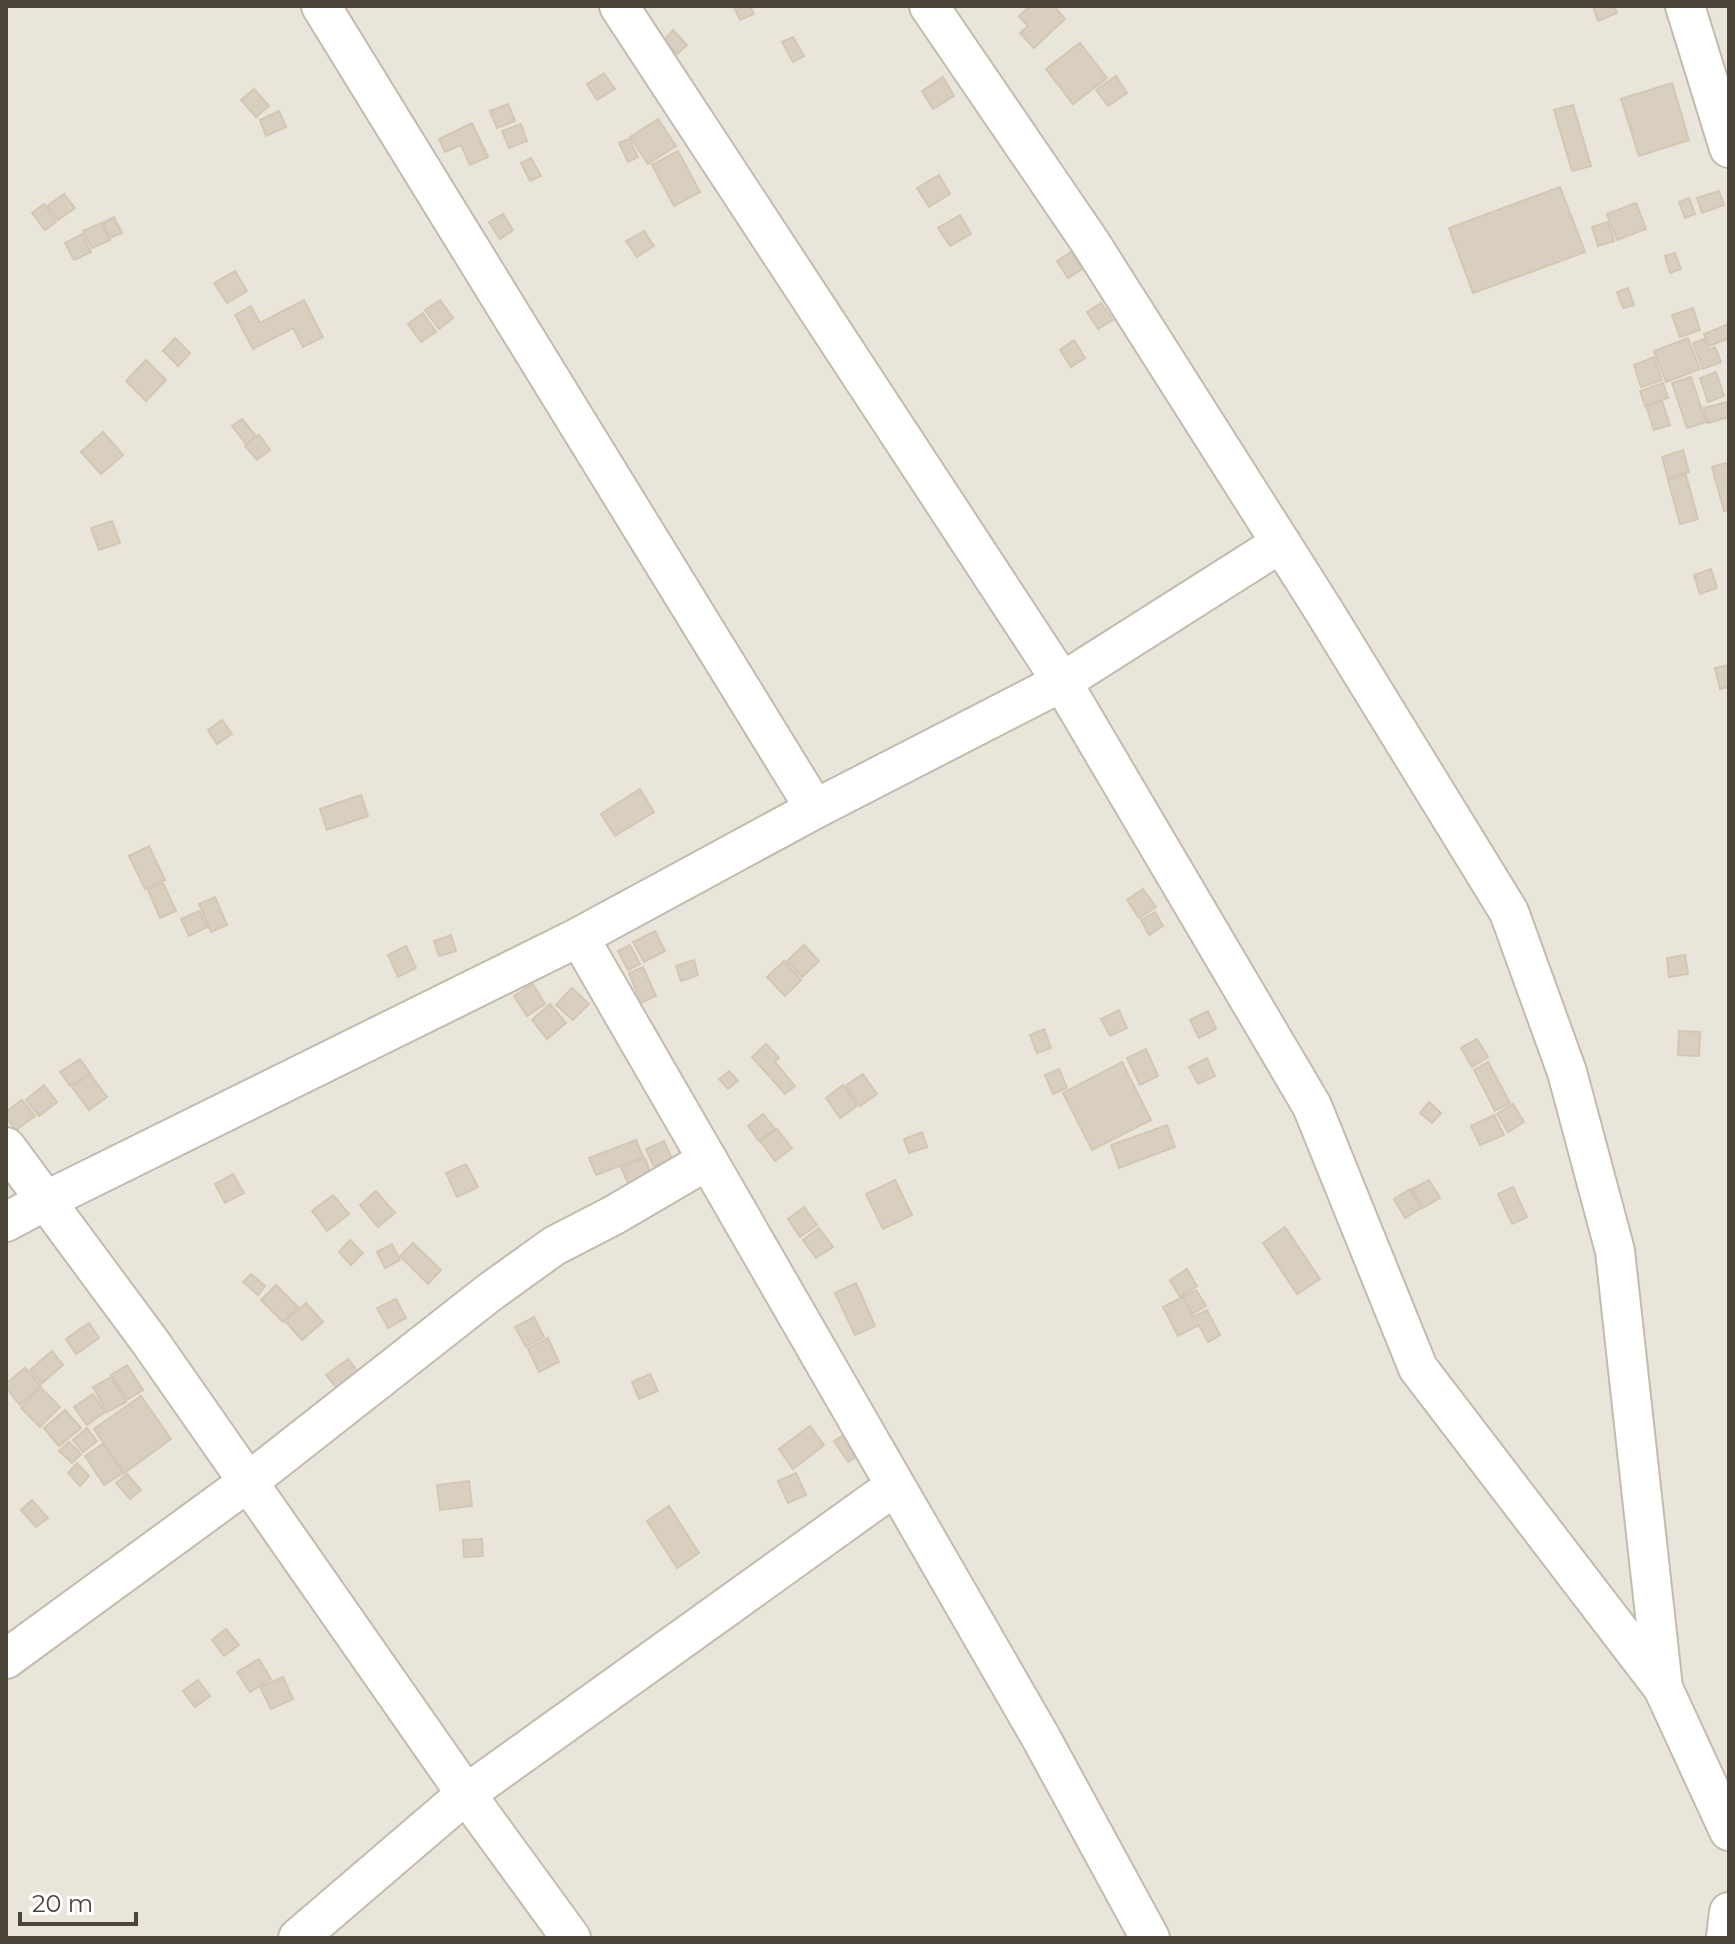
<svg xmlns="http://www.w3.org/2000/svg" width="1735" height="1944" font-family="Montserrat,sans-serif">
<rect width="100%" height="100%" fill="#f6f3ec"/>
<rect fill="#eae5da" x="6" y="6" width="1723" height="1932"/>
<g fill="#d8cfc1" stroke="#d3c7b4" stroke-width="2">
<path d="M750,6L754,14L740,20L734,7Z"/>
<path d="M1030,6H1054L1065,19L1034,48L1020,33L1028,26L1019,16Z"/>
<path d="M1593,6H1614L1617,13L1598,21Z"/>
<path d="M673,30L687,45L677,54L664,40Z"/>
<path d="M793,37L804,56L793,62L782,42Z"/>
<path d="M1080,43L1107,78L1073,104L1046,69Z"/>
<path d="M604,73L615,89L597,100L587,84Z"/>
<path d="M1116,76L1127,93L1108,106L1096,90Z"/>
<path d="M943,77L954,96L933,109L922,91Z"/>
<path d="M1672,83L1689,140L1639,156L1621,99Z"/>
<path d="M254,89L269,106L256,117L241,100Z"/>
<path d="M508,104L515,121L497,128L490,111Z"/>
<path d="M1573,105L1591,166L1572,171L1554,110Z"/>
<path d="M279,111L286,127L266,136L260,120Z"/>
<path d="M658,119L676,146L648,164L630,137Z"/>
<path d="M472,123L488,157L470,165L461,145L445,152L439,139Z"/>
<path d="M521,124L527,141L509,148L502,131Z"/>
<path d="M629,139L638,157L628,162L619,143Z"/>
<path d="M678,151L700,192L674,206L652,165Z"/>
<path d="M531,158L541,176L530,181L521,163Z"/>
<path d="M939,175L950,194L929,207L917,188Z"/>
<path d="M1560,187L1585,252L1473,293L1449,228Z"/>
<path d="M1719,191L1724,205L1702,213L1697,198Z"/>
<path d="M64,194L75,208L58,220L47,206Z"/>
<path d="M1689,198L1695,214L1685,218L1679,202Z"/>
<path d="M1636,203L1646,229L1617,240L1607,214Z"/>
<path d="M44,204L56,222L45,230L32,213Z"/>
<path d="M503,214L513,230L500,239L489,222Z"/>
<path d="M960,215L971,234L950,246L938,228Z"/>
<path d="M114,217L122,233L110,238L103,223Z"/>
<path d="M1608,222L1614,241L1598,246L1592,227Z"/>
<path d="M101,223L110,240L92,248L83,231Z"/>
<path d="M644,231L654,246L637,257L626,241Z"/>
<path d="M82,234L91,252L74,260L65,243Z"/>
<path d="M1071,252L1082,269L1068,278L1057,261Z"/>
<path d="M1675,253L1681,269L1670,273L1665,256Z"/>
<path d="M235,271L247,291L227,303L214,283Z"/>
<path d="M1628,288L1634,305L1623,308L1617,292Z"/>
<path d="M304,300L323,337L303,347L293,328L253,349L235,315L251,306L260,323Z"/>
<path d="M440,300L453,318L439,329L425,310Z"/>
<path d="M1101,303L1113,320L1098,329L1087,312Z"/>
<path d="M1693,308L1700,330L1680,337L1672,315Z"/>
<path d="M423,313L436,332L421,342L408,324Z"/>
<path d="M1729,324V338L1709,346L1704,334Z"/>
<path d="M175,338L190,353L178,366L163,351Z"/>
<path d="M1688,338L1700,369L1666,382L1654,351Z"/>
<path d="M1704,339L1708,350L1715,347L1721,362L1703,369L1693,343Z"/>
<path d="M1074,340L1085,358L1071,367L1060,350Z"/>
<path d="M1654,357L1662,380L1641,387L1634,365Z"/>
<path d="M146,360L166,380L146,401L126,381Z"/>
<path d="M1716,372L1724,396L1708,402L1700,378Z"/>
<path d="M1691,377L1706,422L1687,428L1672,383Z"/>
<path d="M1663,383L1668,398L1645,406L1640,391Z"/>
<path d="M1662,401L1670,425L1654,430L1646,406Z"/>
<path d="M1727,402L1729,417L1708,423L1704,408Z"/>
<path d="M242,419L256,436L246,444L232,426Z"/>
<path d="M103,432L123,455L101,474L81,452Z"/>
<path d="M259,435L270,450L257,460L245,446Z"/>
<path d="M1683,450L1689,472L1668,478L1662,457Z"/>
<path d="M1729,462V510L1724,511L1712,467Z"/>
<path d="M1686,475L1698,519L1680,524L1668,480Z"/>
<path d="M112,521L120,543L99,550L91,528Z"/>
<path d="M1711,569L1717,588L1700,594L1694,575Z"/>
<path d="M1729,665V687L1720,689L1715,668Z"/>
<path d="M222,720L232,734L217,744L208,730Z"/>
<path d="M640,789L654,812L615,836L601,814Z"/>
<path d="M361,795L368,816L327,830L320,809Z"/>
<path d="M149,846L165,880L145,889L129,856Z"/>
<path d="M163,883L176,911L160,918L148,890Z"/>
<path d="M1143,889L1156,907L1139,918L1127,900Z"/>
<path d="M215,897L227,925L211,932L199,904Z"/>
<path d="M199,911L207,927L189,936L181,919Z"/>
<path d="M1155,912L1163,926L1149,935L1141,920Z"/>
<path d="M655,931L665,951L644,962L633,942Z"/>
<path d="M451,935L456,951L439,956L434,941Z"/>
<path d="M630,945L640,964L628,970L618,951Z"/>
<path d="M804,945L819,961L802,977L787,961Z"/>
<path d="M406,946L416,968L398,977L388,955Z"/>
<path d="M1685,955L1688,974L1669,977L1667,958Z"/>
<path d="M694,960L698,975L681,981L676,966Z"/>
<path d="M784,961L801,980L785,996L767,977Z"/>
<path d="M643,967L656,996L641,1003L629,973Z"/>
<path d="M533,984L545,1004L527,1016L514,996Z"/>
<path d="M572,988L589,1004L573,1020L556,1005Z"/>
<path d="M550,1004L566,1023L547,1039L532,1020Z"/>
<path d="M1119,1010L1127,1028L1110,1036L1101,1019Z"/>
<path d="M1208,1011L1216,1029L1199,1038L1190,1020Z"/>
<path d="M1044,1029L1051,1048L1037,1053L1030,1035Z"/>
<path d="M1679,1031L1700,1032L1699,1056L1678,1055Z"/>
<path d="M1477,1039L1488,1057L1472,1067L1461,1048Z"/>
<path d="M766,1044L779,1058L775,1062L795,1086L785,1094L752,1057Z"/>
<path d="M1146,1049L1158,1076L1140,1085L1127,1058Z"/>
<path d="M1207,1058L1215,1076L1198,1084L1189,1067Z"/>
<path d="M80,1059L90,1073L70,1086L60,1072Z"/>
<path d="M1122,1062L1151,1120L1092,1150L1063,1093Z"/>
<path d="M1488,1062L1510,1103L1495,1111L1474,1070Z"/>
<path d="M1059,1069L1067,1088L1053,1094L1045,1075Z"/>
<path d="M729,1071L738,1081L728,1089L719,1079Z"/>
<path d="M90,1074L107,1097L89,1110L72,1087Z"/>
<path d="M863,1074L877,1094L860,1106L845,1086Z"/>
<path d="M44,1085L57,1102L39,1116L26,1100Z"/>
<path d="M843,1085L857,1106L840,1118L826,1098Z"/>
<path d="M22,1100L35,1116L16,1130L6,1117V1112Z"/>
<path d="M1429,1102L1441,1113L1432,1123L1420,1113Z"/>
<path d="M1513,1104L1524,1122L1508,1132L1497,1114Z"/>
<path d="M763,1114L775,1129L759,1141L748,1126Z"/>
<path d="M1494,1115L1504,1135L1480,1145L1471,1126Z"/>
<path d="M1167,1125L1175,1147L1119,1168L1111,1145Z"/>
<path d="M777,1129L792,1148L775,1161L760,1141Z"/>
<path d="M922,1132L927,1147L909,1153L904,1139Z"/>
<path d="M636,1140L643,1157L596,1175L589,1158Z"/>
<path d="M664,1141L672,1159L654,1167L646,1149Z"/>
<path d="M645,1158L653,1179L630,1188L621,1167Z"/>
<path d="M466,1164L478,1187L457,1197L446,1173Z"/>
<path d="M233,1174L244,1193L225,1203L215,1184Z"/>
<path d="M895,1180L912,1215L883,1229L866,1194Z"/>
<path d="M1429,1180L1440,1198L1423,1208L1412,1189Z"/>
<path d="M1513,1187L1527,1217L1512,1224L1498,1194Z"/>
<path d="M1410,1189L1421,1208L1405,1218L1394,1199Z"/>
<path d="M376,1191L395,1213L378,1227L360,1205Z"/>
<path d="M333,1195L349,1214L327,1231L312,1211Z"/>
<path d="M804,1207L817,1225L800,1237L788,1219Z"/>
<path d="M1285,1227L1320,1279L1297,1294L1263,1243Z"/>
<path d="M819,1228L833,1247L816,1258L803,1240Z"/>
<path d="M350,1240L363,1253L351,1265L339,1252Z"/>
<path d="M413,1243L441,1270L428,1284L400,1256Z"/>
<path d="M392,1244L400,1260L385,1268L377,1252Z"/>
<path d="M1187,1269L1197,1286L1180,1297L1170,1280Z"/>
<path d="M251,1274L265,1286L258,1295L243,1282Z"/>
<path d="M856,1283L875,1326L855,1335L835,1293Z"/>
<path d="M276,1285L298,1307L283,1322L261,1300Z"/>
<path d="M1196,1290L1206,1306L1192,1314L1183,1297Z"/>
<path d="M1183,1297L1193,1317L1207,1310L1220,1335L1208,1342L1199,1325L1178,1336L1163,1307Z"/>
<path d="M396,1299L406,1318L388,1328L377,1308Z"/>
<path d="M306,1303L323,1322L302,1340L285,1321Z"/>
<path d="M534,1317L544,1337L526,1347L515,1327Z"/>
<path d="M89,1323L99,1338L76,1354L66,1339Z"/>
<path d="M548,1338L559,1362L539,1372L528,1349Z"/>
<path d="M52,1351L63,1365L42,1383L30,1370Z"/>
<path d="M348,1359L364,1379L342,1395L326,1375Z"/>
<path d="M127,1365L143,1390L127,1400L111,1375Z"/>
<path d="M25,1368L41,1386L20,1405L6,1388V1384Z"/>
<path d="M650,1374L658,1391L639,1399L632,1382Z"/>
<path d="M111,1377L126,1402L107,1412L93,1387Z"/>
<path d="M41,1388L60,1407L40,1427L21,1408Z"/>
<path d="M93,1394L105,1412L87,1425L74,1407Z"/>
<path d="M141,1396L171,1439L124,1473L94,1429Z"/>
<path d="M65,1410L81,1428L59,1446L44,1428Z"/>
<path d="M810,1426L824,1445L793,1469L779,1449Z"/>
<path d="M87,1428L97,1441L83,1452L73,1440Z"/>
<path d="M850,1431L863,1453L848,1462L834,1441Z"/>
<path d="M69,1442L81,1454L72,1463L59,1451Z"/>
<path d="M103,1444L123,1473L104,1485L85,1456Z"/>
<path d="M77,1463L89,1476L80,1486L68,1473Z"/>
<path d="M796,1473L806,1495L788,1503L778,1481Z"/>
<path d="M127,1474L141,1490L130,1499L116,1483Z"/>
<path d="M469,1481L472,1506L440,1510L437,1485Z"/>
<path d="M32,1500L48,1518L36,1527L21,1510Z"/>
<path d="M669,1506L699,1553L677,1568L647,1521Z"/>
<path d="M482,1539L483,1556L464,1557L463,1540Z"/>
<path d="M226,1629L239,1645L224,1656L212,1640Z"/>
<path d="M259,1659L271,1679L250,1692L237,1672Z"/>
<path d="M283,1677L293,1699L271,1709L260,1687Z"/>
<path d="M198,1680L210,1696L195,1707L183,1691Z"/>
</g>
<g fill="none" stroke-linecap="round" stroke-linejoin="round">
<g stroke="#c2bbae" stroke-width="42">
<g id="minor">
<path d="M321,6L815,809"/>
<path d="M619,6L1062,682L1312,1106L1418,1368L1663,1688L1729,1831"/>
<path d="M929,6L1090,242L1324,611L1509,912L1567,1072L1615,1251L1663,1688"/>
<path d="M1685,6L1729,148"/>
<path d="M579,937L1040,1736L1150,1938"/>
<path d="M6,1147L151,1343L466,1794L571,1938"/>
<path d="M6,1222L47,1200L579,937L815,809L1062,682L1281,543"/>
<path d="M6,1659L248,1482L490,1292L554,1246L614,1215L708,1160"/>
<path d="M298,1938L466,1794L895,1486"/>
<path d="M1726,1938L1729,1912"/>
</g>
</g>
<use href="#minor" stroke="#fff" stroke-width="38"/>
</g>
<rect width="1735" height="1944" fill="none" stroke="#4b4439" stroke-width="16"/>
<path d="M20 1912v12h116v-12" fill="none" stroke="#4b4439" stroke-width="4"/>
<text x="32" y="1912" font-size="24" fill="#4b4439" stroke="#ffffff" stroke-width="6" paint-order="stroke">20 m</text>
</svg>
